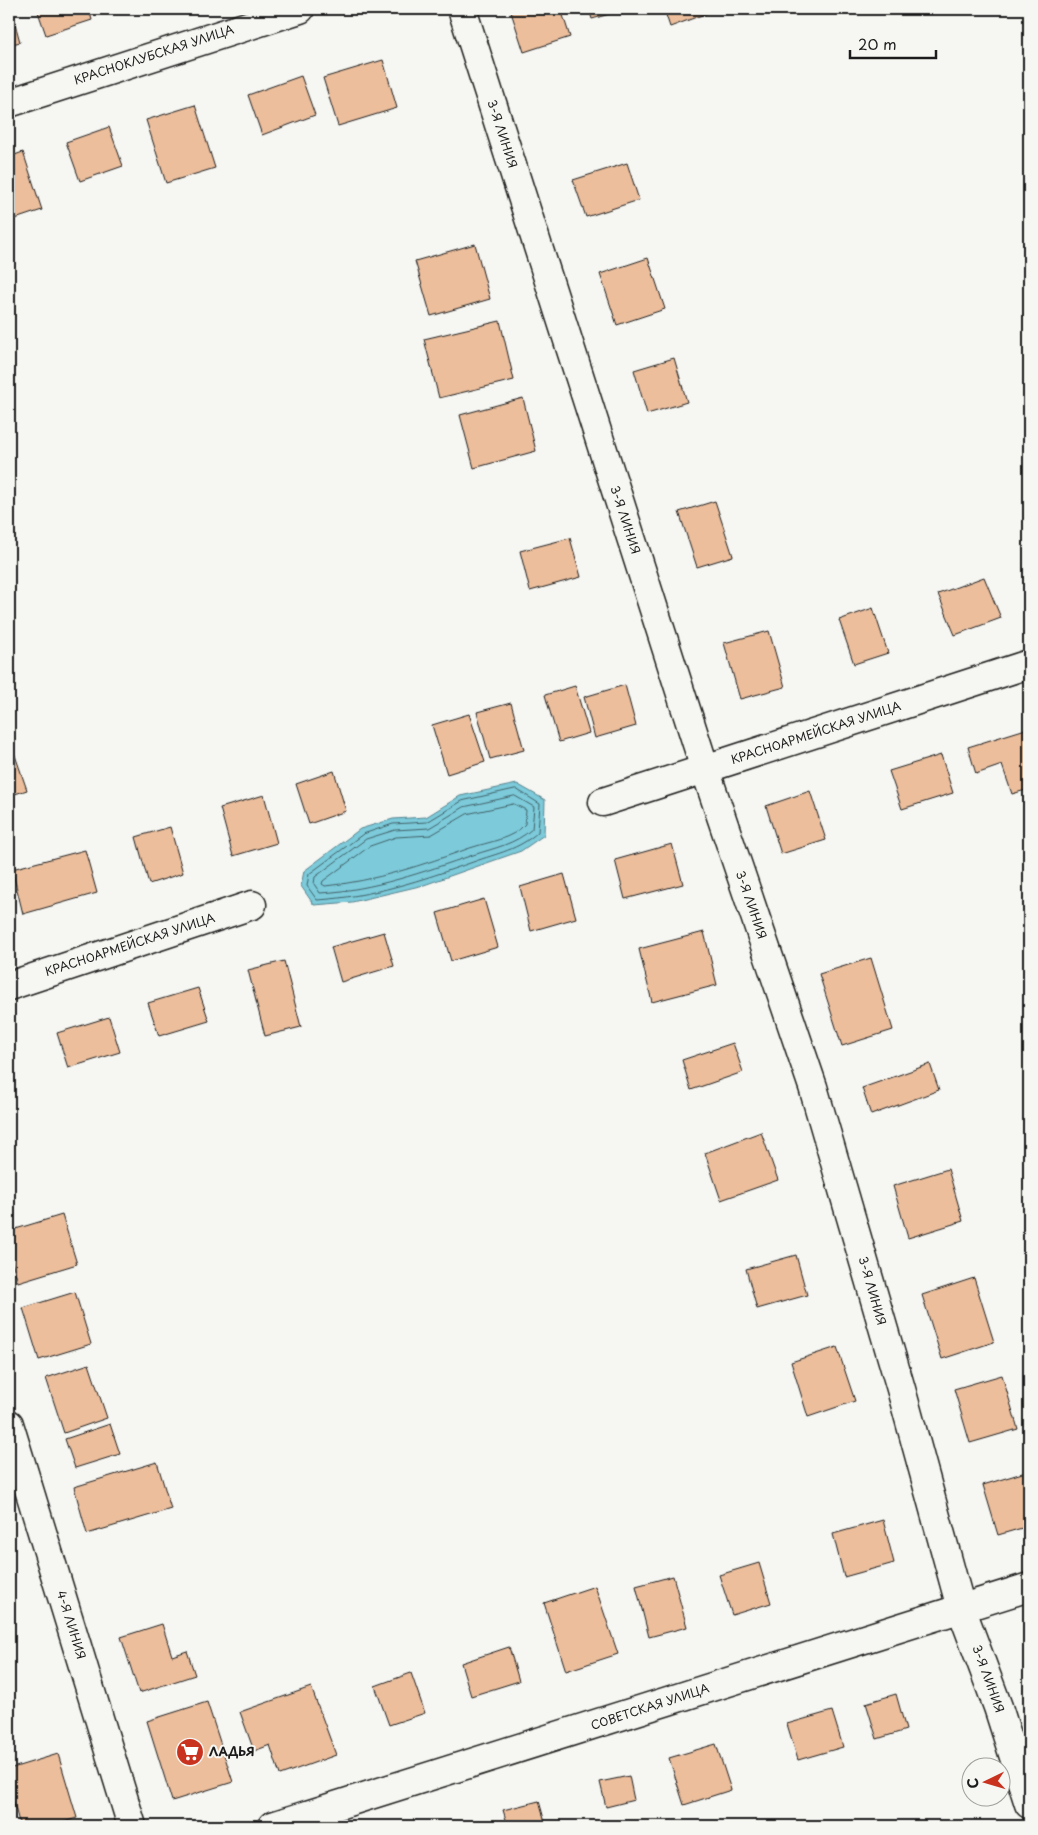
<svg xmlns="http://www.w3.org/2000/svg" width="1038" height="1835" font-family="'Playpen Sans',sans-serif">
<rect width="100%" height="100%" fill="#f6f6f2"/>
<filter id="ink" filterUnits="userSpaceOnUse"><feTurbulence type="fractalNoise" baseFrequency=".02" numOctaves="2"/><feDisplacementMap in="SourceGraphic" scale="10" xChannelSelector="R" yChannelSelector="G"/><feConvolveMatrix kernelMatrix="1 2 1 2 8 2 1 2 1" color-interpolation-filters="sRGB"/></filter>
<g filter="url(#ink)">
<path fill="#7ccada" stroke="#56848e" d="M517,784L545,800L544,835L521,851L424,885L352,902L314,905L301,886L304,871L360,829L393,819L426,817L460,796Z"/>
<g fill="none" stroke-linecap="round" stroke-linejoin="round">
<g stroke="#426268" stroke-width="1">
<path d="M516,789L540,804L538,832C518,850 498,853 473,862C422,880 371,897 317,900L307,886L309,874L363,834L393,824L427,822L462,801Z"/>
<path d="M515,796L534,807L532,829C515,844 495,848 473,855C423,872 374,890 320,893L314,884L315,877L366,839L395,830L429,828L464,807Z"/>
<path d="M514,804L526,810L525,824C513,839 488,842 470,848C422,865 376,881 325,886L322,884L323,881L370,846L396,837L431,835L467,814Z"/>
</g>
</g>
<g fill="#ecbe9c" stroke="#1c1c1c">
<path d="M9,9H11L20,42L9,45Z"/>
<path d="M37,9H89L92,20L46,35Z"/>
<path d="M510,9H561L570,37L524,52Z"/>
<path d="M589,9H627L592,19Z"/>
<path d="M664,9H718L670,27Z"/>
<path d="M383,60L397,108L338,126L323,78Z"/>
<path d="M301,76L315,115L262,135L248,95Z"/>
<path d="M195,105L215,168L166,183L146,120Z"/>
<path d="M109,127L123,166L80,181L66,142Z"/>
<path d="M23,152L42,210L9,221V157Z"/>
<path d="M627,163L639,200L586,217L573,180Z"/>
<path d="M475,244L490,299L431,316L415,261Z"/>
<path d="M648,258L665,309L617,325L600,274Z"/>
<path d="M500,321L514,380L439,398L424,339Z"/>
<path d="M674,358L687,402L647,414L634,370Z"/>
<path d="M523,398L536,451L474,468L460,415Z"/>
<path d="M715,501L733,556L697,567L679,512Z"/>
<path d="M570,538L581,577L530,591L520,551Z"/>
<path d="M984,577L1001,618L955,635L938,594Z"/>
<path d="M873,608L888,653L854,664L839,620Z"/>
<path d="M769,631L785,687L740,699L724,643Z"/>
<path d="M625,685L636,726L595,738L584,697Z"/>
<path d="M575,686L589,733L559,742L545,695Z"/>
<path d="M511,703L524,750L490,759L477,712Z"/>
<path d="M469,714L485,762L447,774L432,725Z"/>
<path d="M1029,728V789L1012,794L1002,765L976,774L968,747Z"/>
<path d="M9,738L27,790L9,796Z"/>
<path d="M941,755L953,793L902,809L889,771Z"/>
<path d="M334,771L346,811L309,824L296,784Z"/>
<path d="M810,791L826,840L781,854L766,806Z"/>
<path d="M264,795L277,843L233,856L220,808Z"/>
<path d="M170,827L183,873L149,884L136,837Z"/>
<path d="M672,844L683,884L625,899L615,860Z"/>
<path d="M85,850L97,893L23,914L12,869Z"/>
<path d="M564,874L576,918L531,931L520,887Z"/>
<path d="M484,899L498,947L451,961L437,913Z"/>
<path d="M384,932L394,966L341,982L331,947Z"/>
<path d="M704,932L717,985L652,1002L639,949Z"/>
<path d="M871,958L893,1030L842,1046L819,974Z"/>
<path d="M284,961L301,1027L265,1036L248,970Z"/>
<path d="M198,988L209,1021L159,1036L148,1003Z"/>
<path d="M109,1017L120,1052L68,1068L57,1033Z"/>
<path d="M733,1043L743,1072L691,1090L682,1060Z"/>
<path d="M930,1064L939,1090L871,1115L862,1088Z"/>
<path d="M761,1132L778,1180L721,1200L705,1153Z"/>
<path d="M948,1169L963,1221L908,1238L893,1186Z"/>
<path d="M62,1215L77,1264L18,1282L9,1252V1231Z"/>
<path d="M796,1255L807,1295L757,1309L746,1269Z"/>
<path d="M974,1278L994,1342L942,1359L922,1295Z"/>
<path d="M75,1292L91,1344L39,1360L23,1308Z"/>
<path d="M837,1347L855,1401L808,1417L791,1362Z"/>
<path d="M89,1364L107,1418L64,1433L46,1378Z"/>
<path d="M1002,1375L1018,1429L970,1443L954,1389Z"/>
<path d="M110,1424L120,1454L75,1468L65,1439Z"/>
<path d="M157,1462L171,1509L87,1534L74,1487Z"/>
<path d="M1029,1471V1526L998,1535L983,1485Z"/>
<path d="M883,1520L894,1563L844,1577L833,1534Z"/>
<path d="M759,1563L771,1603L732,1615L719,1575Z"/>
<path d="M673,1576L687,1627L649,1637L636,1586Z"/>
<path d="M595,1586L618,1654L566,1671L544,1603Z"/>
<path d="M162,1624L172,1656L187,1651L195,1675L139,1693L121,1637Z"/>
<path d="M1029,1639V1654L1025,1640Z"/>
<path d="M509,1647L519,1681L471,1696L461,1663Z"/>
<path d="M411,1673L425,1713L389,1725L375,1686Z"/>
<path d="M311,1687L336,1755L280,1775L270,1745L254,1751L240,1712Z"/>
<path d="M896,1694L906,1730L877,1739L866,1703Z"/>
<path d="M207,1702L233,1782L172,1801L147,1721Z"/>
<path d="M832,1711L843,1747L798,1760L787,1724Z"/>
<path d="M716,1744L731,1790L684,1805L669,1758Z"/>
<path d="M58,1754L77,1818L50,1826H20L9,1785V1769Z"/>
<path d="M629,1776L634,1800L606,1807L600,1782Z"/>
<path d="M539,1801L546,1826H508L503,1810Z"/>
</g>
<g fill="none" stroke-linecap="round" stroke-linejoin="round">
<g stroke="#1c1c1c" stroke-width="31">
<g id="street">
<path d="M462,9L705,769L813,1087L901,1389L961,1608L998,1707L1029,1804"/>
<path d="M9,103L300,9"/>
<path d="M603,802L1029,664"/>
<path d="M9,986L252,905"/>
<path d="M9,1424L132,1826"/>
</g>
</g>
<g stroke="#1c1c1c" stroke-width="31">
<path id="secondary" d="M272,1826L1029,1587"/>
</g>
<use href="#street" stroke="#f6f6f2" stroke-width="28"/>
<use href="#secondary" stroke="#f6f6f2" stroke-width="28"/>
</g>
</g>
<defs>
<g id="supermarket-disc" transform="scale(1.4375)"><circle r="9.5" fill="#c8321e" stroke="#f6f6f2"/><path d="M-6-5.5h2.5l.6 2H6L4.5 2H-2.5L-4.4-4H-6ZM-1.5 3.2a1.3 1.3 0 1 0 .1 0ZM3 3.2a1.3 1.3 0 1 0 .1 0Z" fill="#fff"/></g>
</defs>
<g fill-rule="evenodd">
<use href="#supermarket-disc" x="190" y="1752"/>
</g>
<g text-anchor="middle" stroke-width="4" stroke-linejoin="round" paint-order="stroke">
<g font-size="12" fill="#1c1c1c" stroke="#f6f6f2">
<text transform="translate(154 55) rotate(-18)" y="4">КРАСНОКЛУБСКАЯ УЛИЦА</text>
<text transform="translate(502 134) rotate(72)" y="4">3-Я ЛИНИЯ</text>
<text transform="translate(625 520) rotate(72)" y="4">3-Я ЛИНИЯ</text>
<text transform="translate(816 733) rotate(-18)" y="4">КРАСНОАРМЕЙСКАЯ УЛИЦА</text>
<text transform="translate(751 905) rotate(71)" y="4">3-Я ЛИНИЯ</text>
<text transform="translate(130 945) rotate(-18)" y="4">КРАСНОАРМЕЙСКАЯ УЛИЦА</text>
<text transform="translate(872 1291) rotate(74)" y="4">3-Я ЛИНИЯ</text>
<text transform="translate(71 1625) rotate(73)" y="4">4-Я ЛИНИЯ</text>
<text transform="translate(988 1679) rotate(70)" y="4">3-Я ЛИНИЯ</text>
<text transform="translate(650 1707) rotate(-18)" y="4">СОВЕТСКАЯ УЛИЦА</text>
</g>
<g font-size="12" font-weight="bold" fill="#1c1c1c" stroke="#f6f6f2" text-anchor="start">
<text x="209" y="1756">ЛАДЬЯ</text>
</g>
</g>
<rect width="1038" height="1835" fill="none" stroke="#f6f6f2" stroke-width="30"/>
<rect x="15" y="15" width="1008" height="1805" fill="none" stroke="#1c1c1c" stroke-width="2" filter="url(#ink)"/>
<g transform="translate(986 1782) rotate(265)"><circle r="24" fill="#f6f6f2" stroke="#9f9f9c"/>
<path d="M0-4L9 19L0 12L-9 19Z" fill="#c8321e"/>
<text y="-8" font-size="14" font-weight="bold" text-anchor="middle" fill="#1c1c1c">С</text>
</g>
<path d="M850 50v8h86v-8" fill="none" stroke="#1c1c1c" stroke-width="2.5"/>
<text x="858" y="50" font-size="15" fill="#1c1c1c" stroke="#f6f6f2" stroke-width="4" paint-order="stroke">20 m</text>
</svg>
